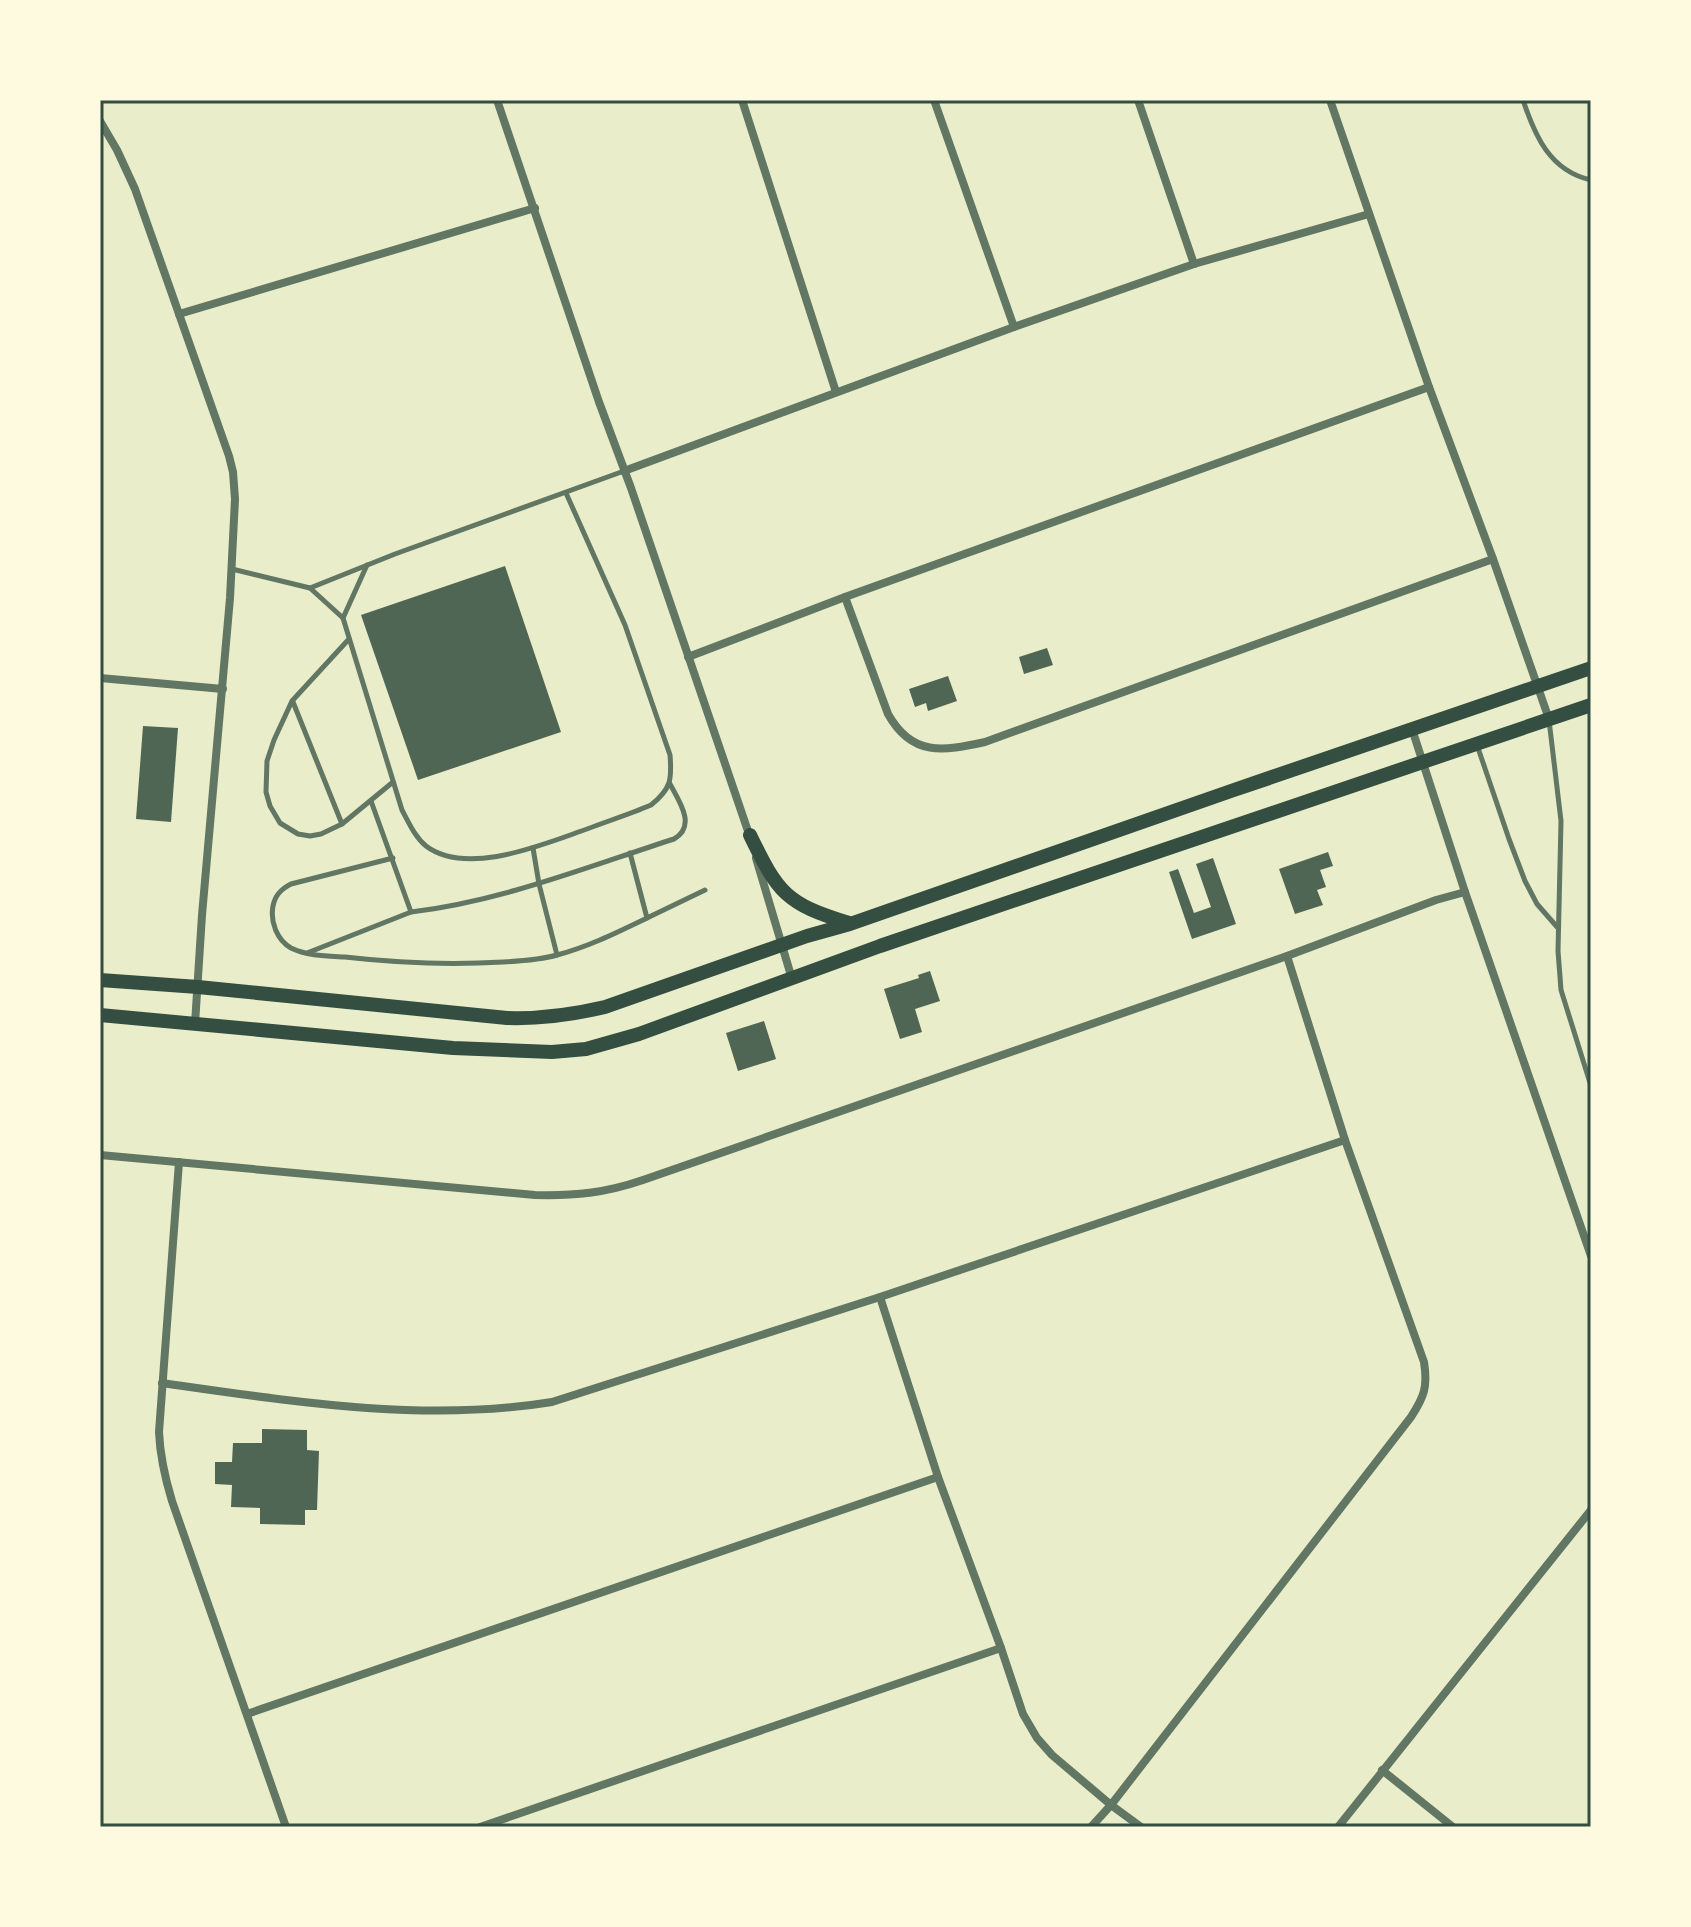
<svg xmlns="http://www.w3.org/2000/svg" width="1691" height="1927" font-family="'Public Sans',sans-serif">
<rect width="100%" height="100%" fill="#e9edc9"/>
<g fill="#4f6655">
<path d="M505,566L561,732L418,780L361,615Z"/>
<path d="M1047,648L1053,665L1024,674L1019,657Z"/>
<path d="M948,676L957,701L928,711L926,703L915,707L909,689Z"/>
<path d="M143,726L178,728L171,822L136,819Z"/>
<path d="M1328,852L1333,866L1320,870L1326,887L1317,890L1323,905L1295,914L1279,869Z"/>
<path d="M1213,858L1236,924L1192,939L1169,872L1178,869L1194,913L1211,907L1196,864Z"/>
<path d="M930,971L940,1001L915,1009L922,1032L900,1039L884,989L919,978L918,975Z"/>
<path d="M764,1021L776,1059L738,1071L726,1033Z"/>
<path d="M262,1429L307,1430V1450L319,1451L317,1510H305V1525L260,1524V1508L231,1507L232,1485L215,1484V1462H232L233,1443H262Z"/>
</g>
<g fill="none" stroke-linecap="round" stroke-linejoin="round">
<g stroke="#617663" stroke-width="5">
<path d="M1523,100C1535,136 1550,171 1591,180"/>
<path d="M232,569L310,588L343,618L402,810C409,823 415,837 426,846C467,877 544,844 587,829C608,821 630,814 651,805C671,789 672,780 670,755L625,625L566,493"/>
<path d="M310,588L395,554L624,471"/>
<path d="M343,618L367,565"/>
<path d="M349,639L292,701L274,740L267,761L266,792L270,806L280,823L298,834L310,836L321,834L342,824L393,782"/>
<path d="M293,702L342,824"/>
<path d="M1549,720L1561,821L1558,951L1561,990L1591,1086"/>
<path d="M1477,745L1509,839L1525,881L1537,904L1558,928"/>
<path d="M371,801L411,912C502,901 587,867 674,839C697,826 679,801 670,784"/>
<path d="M533,848L539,884L557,955"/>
<path d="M393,858L291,884C281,889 275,895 273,906C270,922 277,940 291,948C307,956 328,956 345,957C397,963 450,965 503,962C521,961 540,960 557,955C588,947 618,932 647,918L630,853"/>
<path d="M647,918L705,890"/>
<path d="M307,953L411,912"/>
</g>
<g stroke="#617663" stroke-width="8">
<path d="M497,100L599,402L631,488L750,837"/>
<path d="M742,100L836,392"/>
<path d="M934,100L1014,327"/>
<path d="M1138,100L1194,264"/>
<path d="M1330,100L1429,387L1493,559L1549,719"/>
<path d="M100,121L117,150L135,189L229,456L233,472L235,499L230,598L202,915L195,1024"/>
<path d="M179,314L535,208"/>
<path d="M624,471L1014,327L1194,264L1369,214"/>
<path d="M845,597L888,714C912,757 943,751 985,742L1493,559"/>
<path d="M688,657L845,597L1429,387"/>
<path d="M100,678L223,689"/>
<path d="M1412,729L1465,892L1591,1256"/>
<path d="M756,858L792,979"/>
<path d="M100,1155L535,1195C575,1196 605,1193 643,1180L1287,956L1436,900L1465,892"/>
<path d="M179,1162L159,1432C160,1456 165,1478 172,1501L286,1827"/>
<path d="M880,1297L938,1477L1001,1648L1023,1714L1037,1738L1052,1755L1111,1805L1141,1827"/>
<path d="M162,1383C290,1401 423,1423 552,1402L880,1297L1345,1140"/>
<path d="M247,1714L938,1477"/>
<path d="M1382,1770L1453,1827"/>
<path d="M480,1827L1001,1648"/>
<path d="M1091,1827L1111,1805L1411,1417C1424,1397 1428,1387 1424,1362L1345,1140L1287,956"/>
<path d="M1338,1827L1591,1510"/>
</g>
<g stroke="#344e41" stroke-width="14">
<path d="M750,835C778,893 786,904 849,923"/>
<path d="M100,980L198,987L507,1018C541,1019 571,1015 605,1007L807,936L850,924L1231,791L1591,668"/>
<path d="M100,1015L453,1048L552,1052L586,1049L639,1034L880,946L1591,705"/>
</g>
</g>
<rect width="1691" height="1927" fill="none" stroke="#fefae0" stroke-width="204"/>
<rect x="102" y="102" width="1487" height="1723" fill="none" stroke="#344e41" stroke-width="3"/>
</svg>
